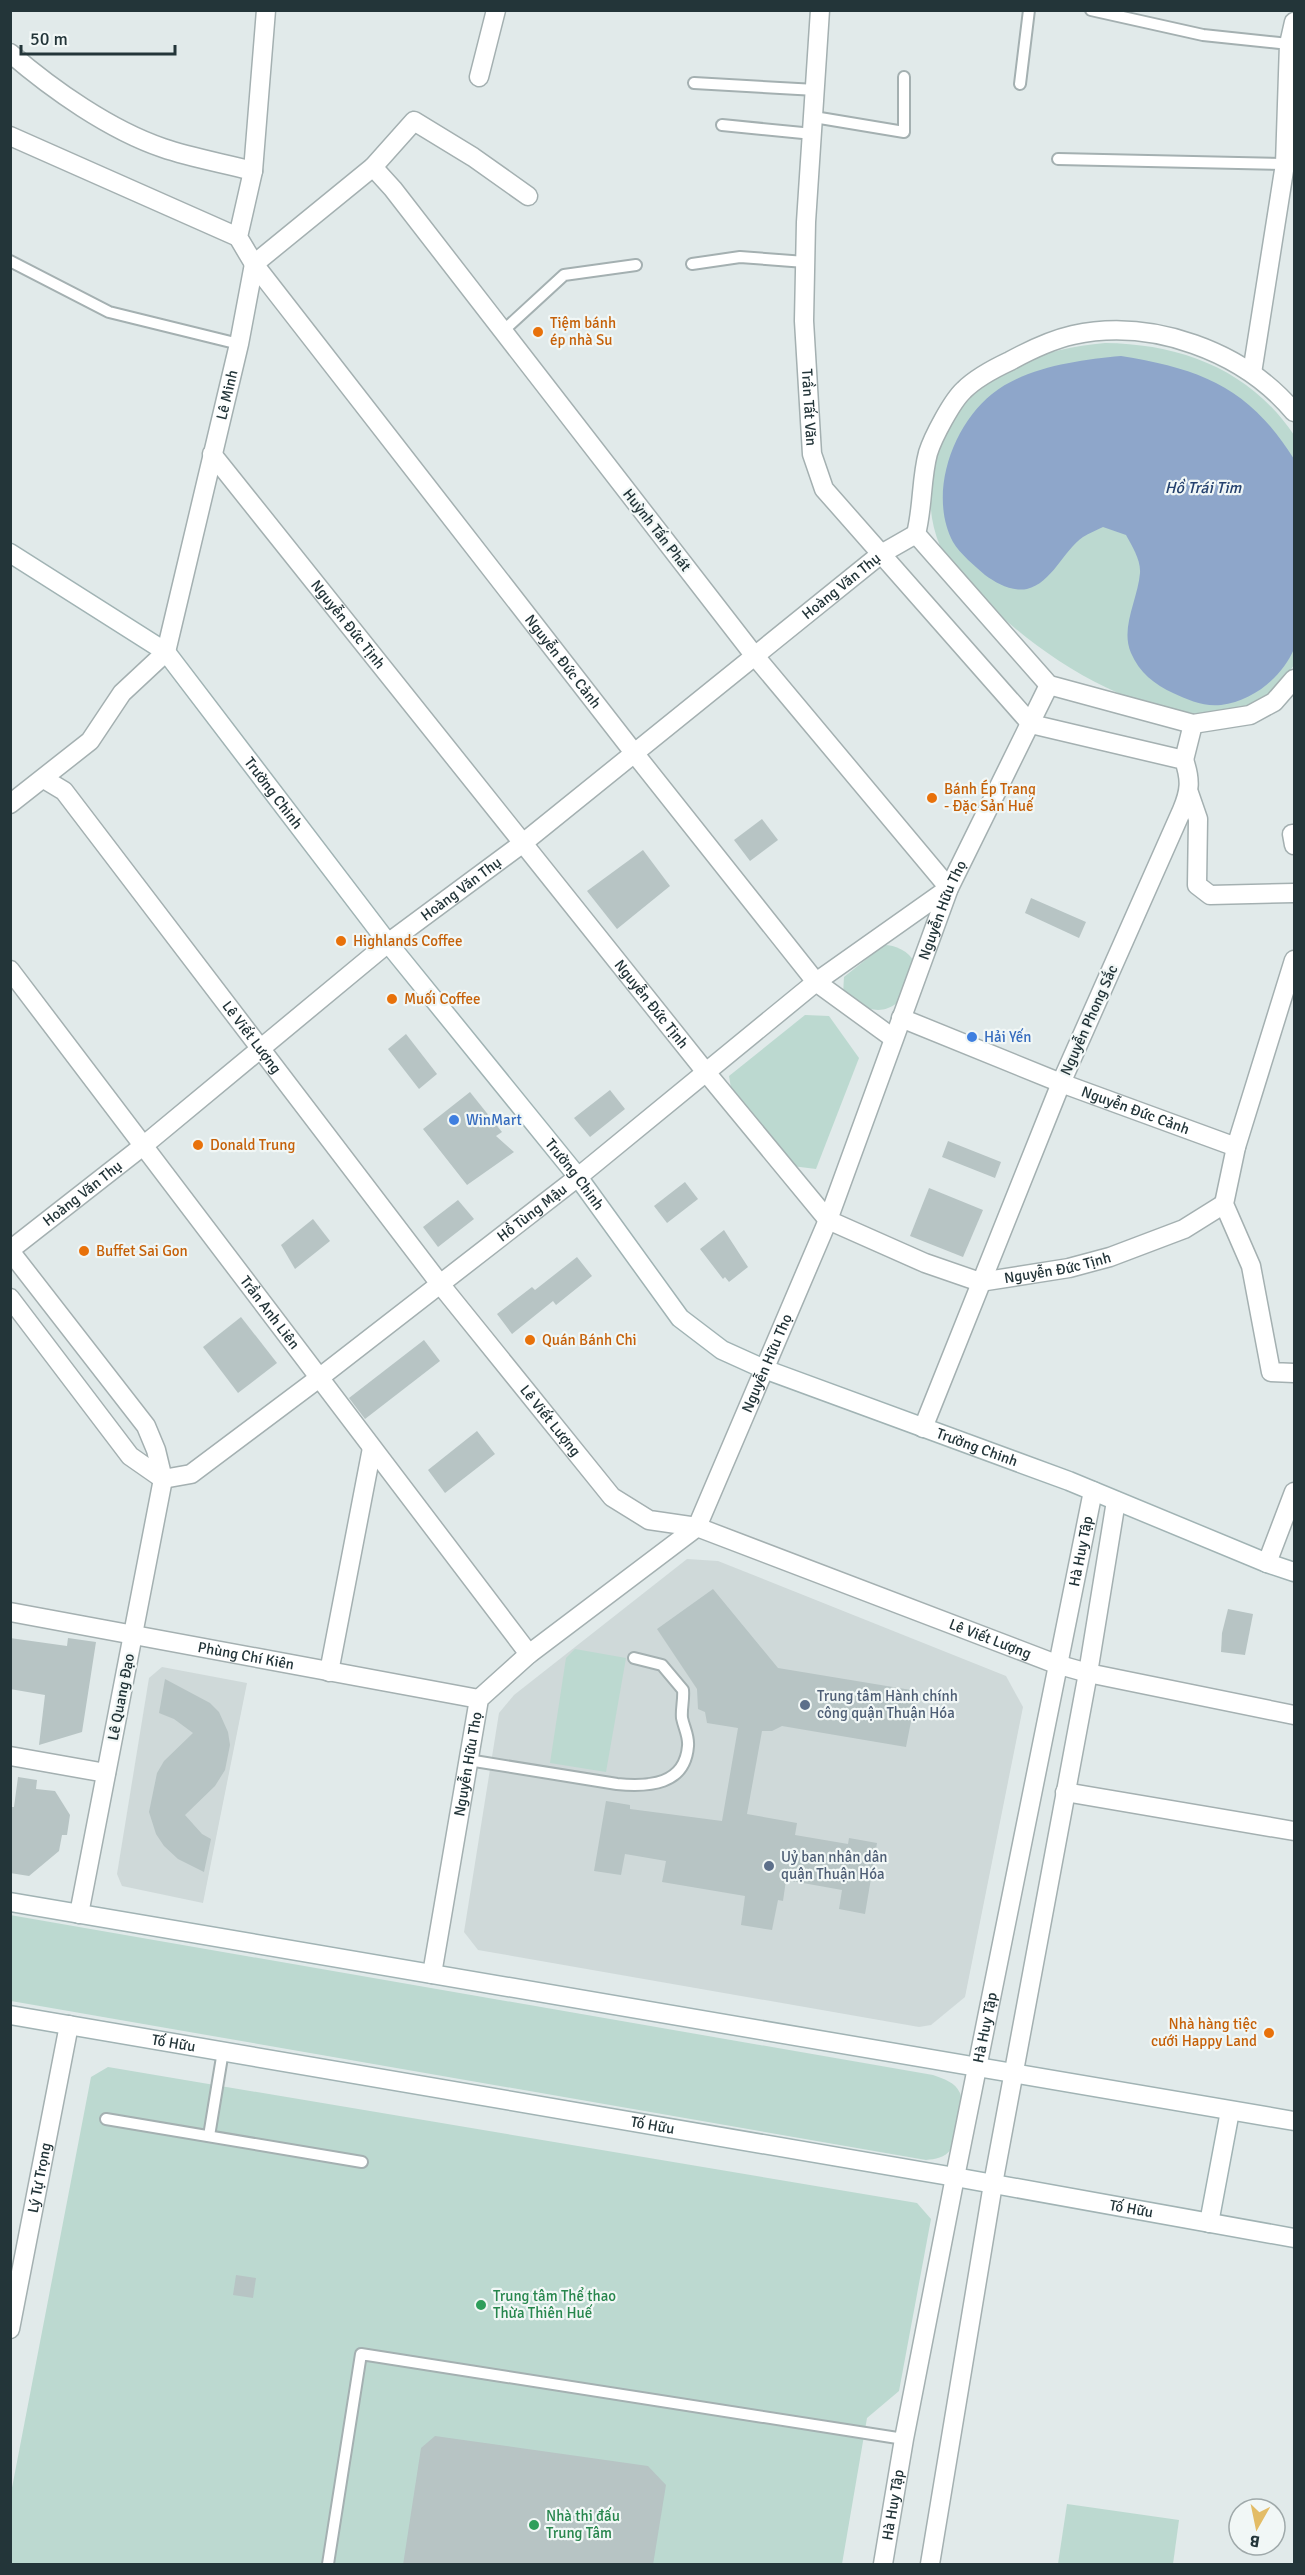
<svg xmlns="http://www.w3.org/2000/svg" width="1305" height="2575" font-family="Signika,sans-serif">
<rect width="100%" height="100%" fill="#e1eaea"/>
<g fill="#cfd9d9">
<path d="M687,1559L718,1561L1006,1676L1023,1707L965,1997L931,2025L919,2027L478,1950L464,1932L499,1713L514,1695Z"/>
<path d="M162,1667L247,1683L203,1903L122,1886L117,1874L149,1678Z"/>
</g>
<g fill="#bcd9d0">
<path d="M1105,343C1182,344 1250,370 1294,435V665C1283,681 1268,700 1248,707C1156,737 1037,656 976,592C963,578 948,565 940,546C922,503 930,454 956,416C989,367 1048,348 1105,343Z"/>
<path d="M884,945C895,945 909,951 914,962L898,1002C879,1018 861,1007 843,994L844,977Z"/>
<path d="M805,1015L829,1016L859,1058L816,1169L792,1166L732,1094L729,1076Z"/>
<path d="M575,1649L626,1658L606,1772L550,1763L566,1658Z"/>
<path d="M10,1915L933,2075C944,2079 955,2082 960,2093C964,2100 956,2142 951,2149C945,2158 935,2159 926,2160L11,2001Z"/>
<path d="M108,2067L917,2203L931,2219L899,2391L867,2418L842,2564H11V2493L91,2077Z"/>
<path d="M1067,2504L1179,2520L1173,2564H1058Z"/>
</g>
<path fill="#8ea6ca" d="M1121,356C1201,369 1249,387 1294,459V649C1282,677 1253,701 1221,705C1204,707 1188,700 1173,693C1155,685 1139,672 1131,653C1120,628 1138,599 1140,573C1141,560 1132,546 1126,535L1103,527C1097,530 1089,533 1083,537C1063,551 1052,583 1027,589C1012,592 996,583 985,575C975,566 960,554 953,542C928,495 952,426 992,394C1026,367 1078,360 1121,356Z"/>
<g fill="#b7c4c4">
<path d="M762,819L778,840L750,861L734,840Z"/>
<path d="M643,850L670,886L617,929L587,891Z"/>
<path d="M1031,898L1086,922L1079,938L1025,913Z"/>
<path d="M406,1034L437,1074L419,1089L388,1049Z"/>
<path d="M610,1090L625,1109L590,1137L574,1118Z"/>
<path d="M470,1092L502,1132L496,1136L514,1152L467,1185L423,1129Z"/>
<path d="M948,1141L1001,1162L995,1178L942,1157Z"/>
<path d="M685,1182L698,1199L667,1223L654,1206Z"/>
<path d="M929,1188L983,1210L963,1257L910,1236Z"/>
<path d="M458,1200L474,1219L438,1247L423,1227Z"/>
<path d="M313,1219L330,1241L295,1269L281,1245Z"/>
<path d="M724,1230L748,1267L729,1282L725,1277L723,1279L700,1249Z"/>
<path d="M577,1257L592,1276L556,1305L553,1301L512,1334L497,1314L532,1287L535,1290Z"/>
<path d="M241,1317L277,1363L238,1393L203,1347Z"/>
<path d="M424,1340L440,1361L365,1419L349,1398Z"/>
<path d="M477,1431L495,1454L445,1493L428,1470Z"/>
<path d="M713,1589L778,1668L917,1691L906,1747L782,1726L772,1731H762L747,1814L797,1823L795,1835L848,1844L849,1838L877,1843L865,1914L839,1909L842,1890L786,1880L783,1901L778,1900L772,1930L741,1925L745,1896L662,1882L666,1861L625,1854L621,1875L594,1871L606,1801L630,1805V1809L722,1821L738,1728L707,1723L705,1712L698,1709L697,1689L657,1629Z"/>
<path d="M1228,1609L1253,1614L1245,1655L1221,1652L1222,1633Z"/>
<path d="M10,1638L67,1646L68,1638L96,1642L82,1732L39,1745L45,1695L10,1689Z"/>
<path d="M165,1679L210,1703L219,1712L228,1732L230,1745L225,1770L215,1786L185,1815L202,1834L211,1839L204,1872L178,1859L164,1846L156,1834L149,1812L157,1773L164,1761L193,1733L174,1719L159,1713Z"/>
<path d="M18,1777L37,1780L36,1789L55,1791L70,1815L67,1835H62L59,1851L29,1876L10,1873V1807H14Z"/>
<path d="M236,2275L256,2278L253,2298L233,2295Z"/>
<path d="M435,2436L648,2466L666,2485L653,2565H403L421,2448Z"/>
</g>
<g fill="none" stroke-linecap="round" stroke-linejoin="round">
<g stroke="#a4b0b1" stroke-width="14">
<g id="lane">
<path d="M1091,10L1203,35L1289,44"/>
<path d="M694,83L816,90"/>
<path d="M1020,84L1029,10"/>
<path d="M814,117L904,132V77"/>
<path d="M722,125L813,134"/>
<path d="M1058,159L1285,164"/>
<path d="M10,261L109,312L239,344"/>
<path d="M692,264L740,257L805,262"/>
<path d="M503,331L564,275L636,265"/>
<path d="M468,1760L617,1784C649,1787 685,1785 688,1746C689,1736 684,1728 682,1718C681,1709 684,1700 683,1690L662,1665L634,1658"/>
<path d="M106,2119L362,2162"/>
<path d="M209,2136L223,2051"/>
<path d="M328,2564L361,2354L904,2439"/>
</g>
</g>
<g stroke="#a4b0b1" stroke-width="21">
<g id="street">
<path id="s1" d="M266,10L253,171L238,237L254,264L635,754L816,982L893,1038"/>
<path id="s2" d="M820,10L806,222L804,321L812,454L824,489L1031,724L1184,760C1191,780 1190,791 1182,810L1061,1083L923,1428"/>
<path d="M10,53C53,90 110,130 163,148C192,158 223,163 253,171"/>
<path d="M479,77L496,10"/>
<path d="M10,136L238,237"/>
<path d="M1252,373L1285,164L1289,44L1294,22"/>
<path d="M1294,412C1243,351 1152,318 1073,335C1051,340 1030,350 1010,361C995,368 976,378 964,390C952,401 933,437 928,453C921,479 923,507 916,534L1049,685L1193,724L1250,715L1274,702L1294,679"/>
<path id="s3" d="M212,454L705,1071L828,1220L925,1263L980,1282L1069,1268L1110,1257L1184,1229L1224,1204"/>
<path d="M1184,760L1193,724"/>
<path id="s4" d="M44,779L64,791L440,1284L612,1497L649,1520L697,1527L1056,1664L1088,1673L1294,1715"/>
<path d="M1189,793L1198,819L1197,885L1210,895L1294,893"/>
<path id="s5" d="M10,804L90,741L122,693L166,652L239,344L254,264L373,167L414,121L473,157L528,196"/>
<path d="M1294,834H1292L1294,845"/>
<path d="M1294,960L1236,1147L1224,1204L1251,1266L1271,1372L1294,1373"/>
<path id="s6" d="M10,970L529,1654"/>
<path id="s7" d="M901,1018L1061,1083L1236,1147"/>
<path id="s8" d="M10,1250L143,1146L388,943L523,843L881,554L916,534"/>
<path d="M10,1251L146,1426L156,1450L163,1479L79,1914"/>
<path d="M10,1298L130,1456L163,1479"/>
<path id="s9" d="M163,1479L191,1474L319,1378L578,1177L816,982L949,888L754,655L393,189L373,167"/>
<path d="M1267,1563L1294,1492"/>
<path id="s10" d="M10,1612L479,1699"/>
<path d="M329,1672L372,1448"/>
<path d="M10,1756L106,1773"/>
<path d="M1065,1792L1294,1831"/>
<path id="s11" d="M432,1974L479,1699L529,1654L697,1527L828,1220L949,888L1049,685"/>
<path id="s12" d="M10,2329L69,2025"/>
<path id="s13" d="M883,2564L904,2439L955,2177L1093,1491"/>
<path d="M930,2564L993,2184L1088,1673L1116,1501"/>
</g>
</g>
<g stroke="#a1b3b4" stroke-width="21">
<g id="secondary">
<path id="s14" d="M10,553L166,652L388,943L578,1177L680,1318L722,1350L764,1369L1069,1481L1267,1563L1294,1572"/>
<path d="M10,1902L1294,2121"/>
<path id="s15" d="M10,2015L955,2177L1294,2238"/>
<path d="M1209,2223L1230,2111"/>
</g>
</g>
<use href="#lane" stroke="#fff" stroke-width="10"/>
<use href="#street" stroke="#fff" stroke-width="18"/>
<use href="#secondary" stroke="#fff" stroke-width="18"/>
</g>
<g fill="#e8710a" stroke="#f1f7f6" stroke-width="2">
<circle cx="538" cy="332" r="6"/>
<circle cx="932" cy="798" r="6"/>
<circle cx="341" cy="941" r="6"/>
<circle cx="392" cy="999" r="6"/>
<circle cx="198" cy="1145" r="6"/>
<circle cx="84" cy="1251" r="6"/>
<circle cx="530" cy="1340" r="6"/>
<circle cx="1269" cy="2033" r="6"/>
</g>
<g fill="#3f7fe0" stroke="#f1f7f6" stroke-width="2">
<circle cx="972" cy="1037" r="6"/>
<circle cx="454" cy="1120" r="6"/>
</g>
<g fill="#5c6f8a" stroke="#f1f7f6" stroke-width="2">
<circle cx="805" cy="1705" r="6"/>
<circle cx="769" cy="1866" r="6"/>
</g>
<g fill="#2e9e5b" stroke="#f1f7f6" stroke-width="2">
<circle cx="481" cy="2305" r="6"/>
<circle cx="534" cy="2525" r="6"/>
</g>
<g text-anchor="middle" stroke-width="4.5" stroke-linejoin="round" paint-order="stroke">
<g font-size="15" fill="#c56008" stroke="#f1f7f6" text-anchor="start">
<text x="550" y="328">Tiệm bánh<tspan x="550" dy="17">ép nhà Su</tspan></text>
<text x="944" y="794">Bánh Ép Trang<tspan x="944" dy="17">- Đặc Sản Huế</tspan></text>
<text x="353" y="946">Highlands Coffee</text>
<text x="404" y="1004">Muối Coffee</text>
<text x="210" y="1150">Donald Trung</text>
<text x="96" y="1256">Buffet Sai Gon</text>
<text x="542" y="1345">Quán Bánh Chi</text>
<text x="1257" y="2029" text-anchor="end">Nhà hàng tiệc<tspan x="1257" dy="17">cưới Happy Land</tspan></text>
</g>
<g font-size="15" fill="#233539" stroke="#f1f7f6">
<text dy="5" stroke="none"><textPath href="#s5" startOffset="484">Lê Minh</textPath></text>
<text dy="5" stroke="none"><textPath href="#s2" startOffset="398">Trần Tất Văn</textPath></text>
<text transform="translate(657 530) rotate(52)" y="5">Huỳnh Tấn Phát</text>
<text dy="5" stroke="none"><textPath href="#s8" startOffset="1064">Hoàng Văn Thụ</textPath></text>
<text dy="5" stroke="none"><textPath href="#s3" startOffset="218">Nguyễn Đức Tịnh</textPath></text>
<text dy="5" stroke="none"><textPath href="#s1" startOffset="764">Nguyễn Đức Cảnh</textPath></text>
<text dy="5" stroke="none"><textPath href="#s14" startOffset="362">Trường Chinh</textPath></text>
<text dy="5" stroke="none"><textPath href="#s8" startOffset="578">Hoàng Văn Thụ</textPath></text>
<text dy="5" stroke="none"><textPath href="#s11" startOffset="1221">Nguyễn Hữu Thọ</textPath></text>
<text dy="5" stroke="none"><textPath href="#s3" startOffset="704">Nguyễn Đức Tịnh</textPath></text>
<text transform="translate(1089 1020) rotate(-66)" y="5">Nguyễn Phong Sắc</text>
<text dy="5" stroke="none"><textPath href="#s4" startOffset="333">Lê Viết Lượng</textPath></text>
<text dy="5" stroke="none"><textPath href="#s7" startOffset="252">Nguyễn Đức Cảnh</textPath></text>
<text dy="5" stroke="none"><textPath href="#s14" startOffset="848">Trường Chinh</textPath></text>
<text dy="5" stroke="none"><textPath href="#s8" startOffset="92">Hoàng Văn Thụ</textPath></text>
<text dy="5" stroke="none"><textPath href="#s9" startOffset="458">Hồ Tùng Mậu</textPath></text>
<text dy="5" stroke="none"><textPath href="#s3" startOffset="1226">Nguyễn Đức Tịnh</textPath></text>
<text dy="5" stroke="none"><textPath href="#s6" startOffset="430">Trần Anh Liên</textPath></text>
<text dy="5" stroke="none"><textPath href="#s11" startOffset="735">Nguyễn Hữu Thọ</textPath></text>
<text dy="5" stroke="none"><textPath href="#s4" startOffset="819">Lê Viết Lượng</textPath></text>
<text dy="5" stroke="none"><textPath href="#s14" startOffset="1352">Trường Chinh</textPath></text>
<text dy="5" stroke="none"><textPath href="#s13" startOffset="1032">Hà Huy Tập</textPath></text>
<text dy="5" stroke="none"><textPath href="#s4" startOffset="1323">Lê Viết Lượng</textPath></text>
<text dy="5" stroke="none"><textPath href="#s10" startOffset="240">Phùng Chí Kiên</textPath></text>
<text transform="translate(121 1697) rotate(-79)" y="5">Lê Quang Đạo</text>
<text dy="5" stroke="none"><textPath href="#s11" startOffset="213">Nguyễn Hữu Thọ</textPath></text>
<text dy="5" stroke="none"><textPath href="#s13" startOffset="546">Hà Huy Tập</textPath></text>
<text dy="5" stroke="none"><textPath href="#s15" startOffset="166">Tố Hữu</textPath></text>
<text dy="5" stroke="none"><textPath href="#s15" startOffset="652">Tố Hữu</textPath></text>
<text dy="5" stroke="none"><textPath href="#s12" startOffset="154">Lý Tự Trọng</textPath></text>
<text dy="5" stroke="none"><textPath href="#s15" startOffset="1138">Tố Hữu</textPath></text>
<text dy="5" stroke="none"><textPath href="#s13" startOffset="60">Hà Huy Tập</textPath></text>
</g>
<g font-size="15" fill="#366cbe" stroke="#f1f7f6" text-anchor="start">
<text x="984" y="1042">Hải Yến</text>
<text x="466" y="1125">WinMart</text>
</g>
<g font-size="15" fill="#4e5e75" stroke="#f1f7f6" text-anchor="start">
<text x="817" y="1701">Trung tâm Hành chính<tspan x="817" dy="17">công quận Thuận Hóa</tspan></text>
<text x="781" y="1862">Uỷ ban nhân dân<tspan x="781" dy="17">quận Thuận Hóa</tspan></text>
</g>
<g font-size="15" fill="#27864d" stroke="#f1f7f6" text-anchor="start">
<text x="493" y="2301">Trung tâm Thể thao<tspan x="493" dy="17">Thừa Thiên Huế</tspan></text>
<text x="546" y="2521">Nhà thi đấu<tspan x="546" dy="17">Trung Tâm</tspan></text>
</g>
<g font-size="16" font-style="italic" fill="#24416e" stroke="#f1f7f6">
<text x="1203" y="493">Hồ Trái Tim</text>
</g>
</g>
<rect width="1305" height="2575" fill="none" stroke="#233539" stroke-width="24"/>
<g transform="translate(1257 2527) rotate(189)"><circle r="28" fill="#f1f7f6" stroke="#9fa9aa" stroke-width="1.5"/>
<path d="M0-4.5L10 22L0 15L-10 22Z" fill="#e3bc66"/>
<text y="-9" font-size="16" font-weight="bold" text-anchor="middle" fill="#233539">B</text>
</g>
<path d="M21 45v9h154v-9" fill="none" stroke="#233539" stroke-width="3"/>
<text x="30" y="45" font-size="18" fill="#233539" stroke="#f1f7f6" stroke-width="4.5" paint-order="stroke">50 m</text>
</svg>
